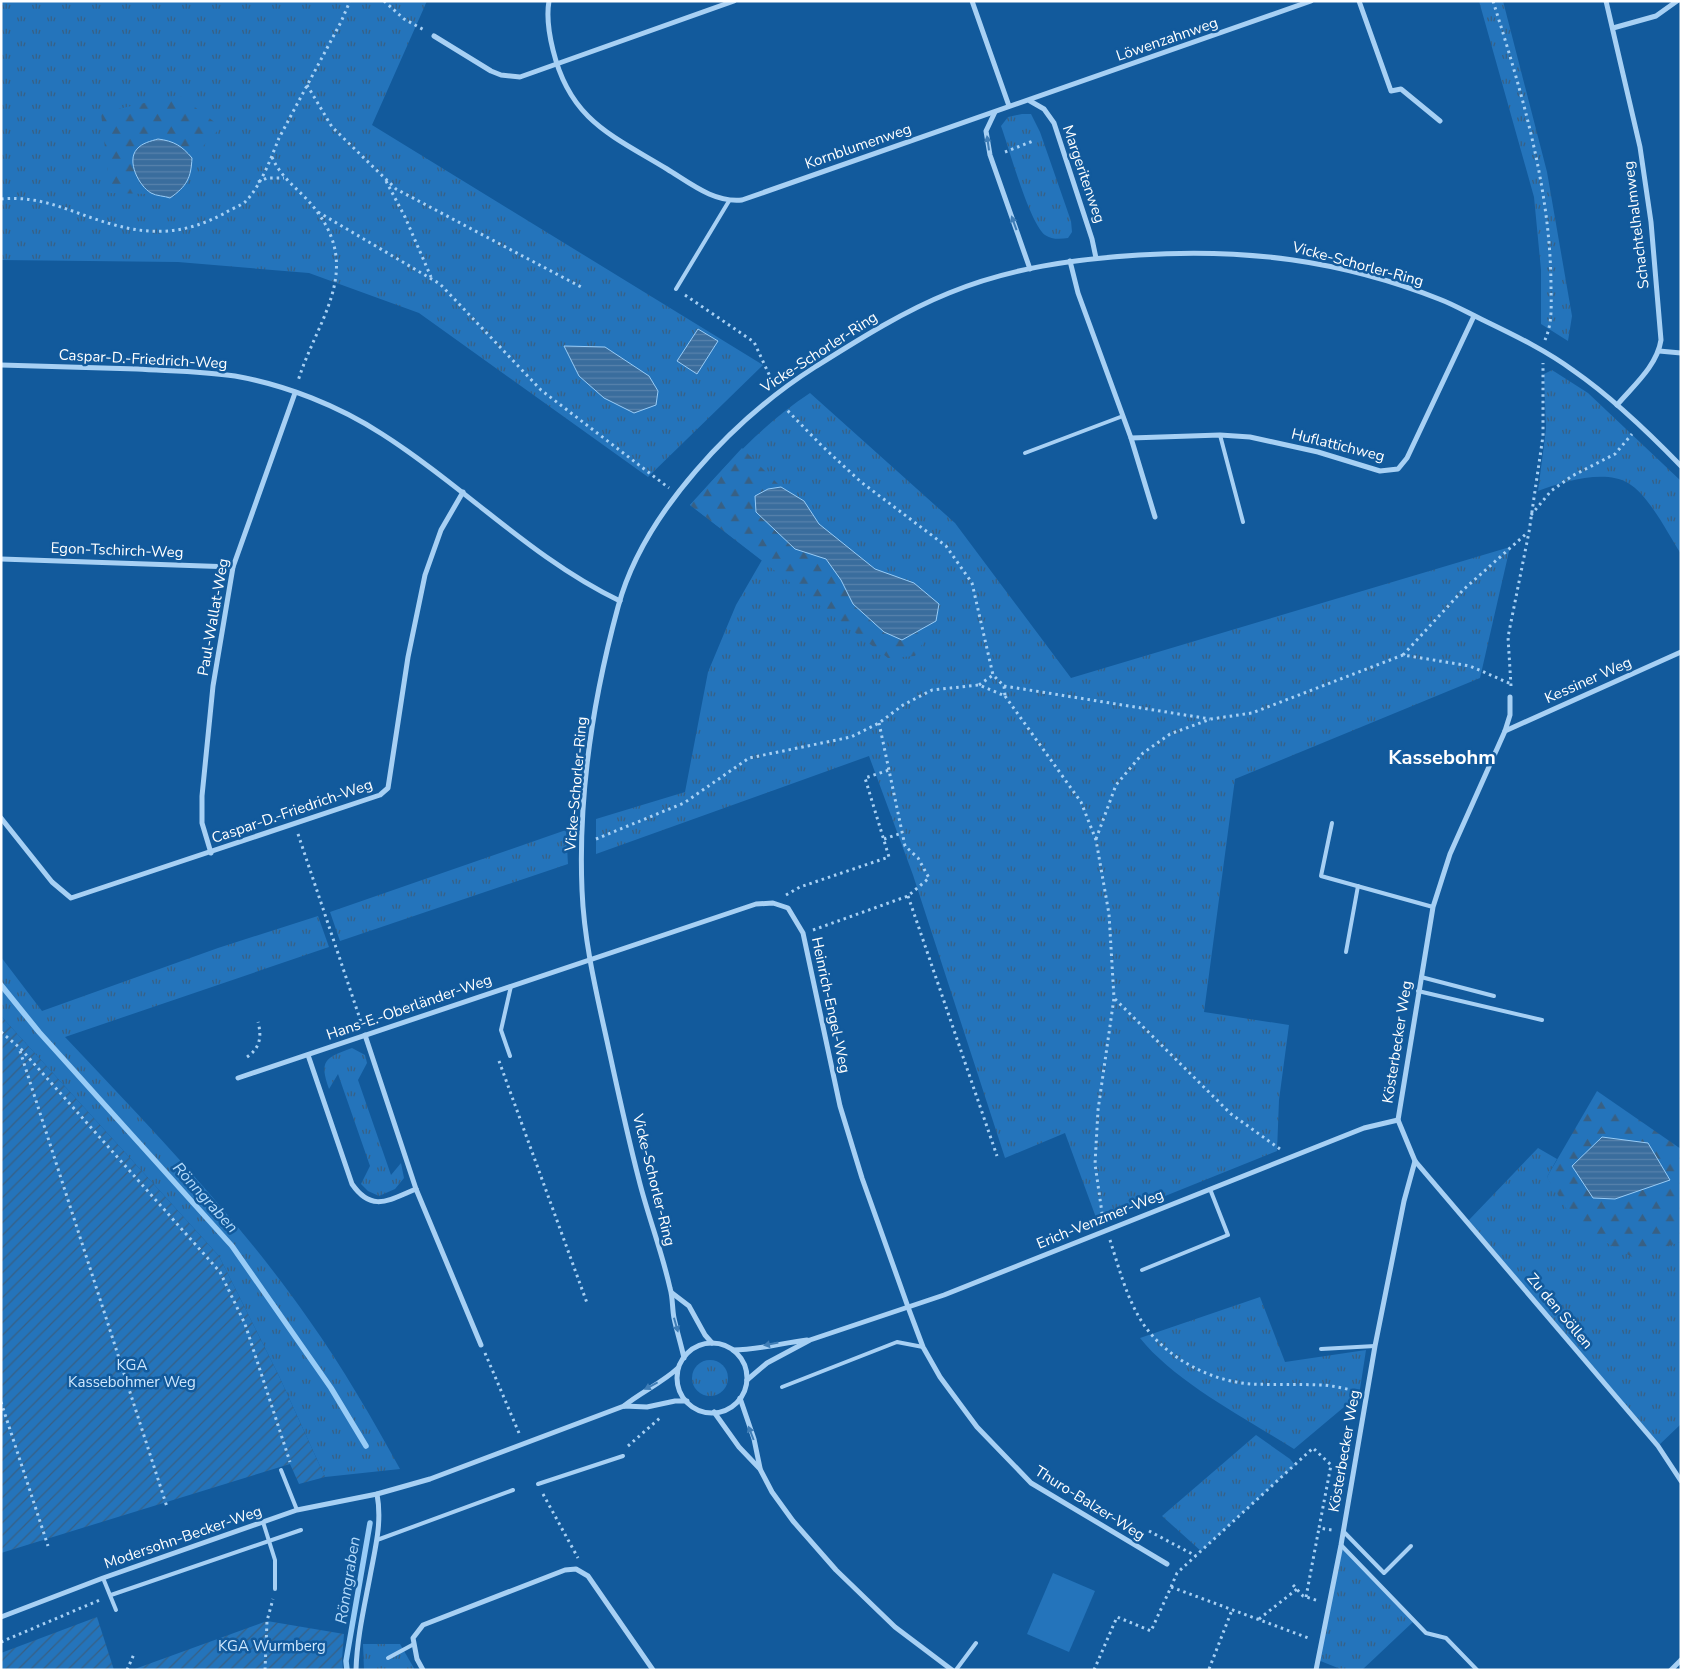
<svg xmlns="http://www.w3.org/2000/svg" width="1682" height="1671" font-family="'Nunito Sans',sans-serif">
<defs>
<pattern id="grass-tufts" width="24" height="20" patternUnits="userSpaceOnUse" patternTransform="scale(1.25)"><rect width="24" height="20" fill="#2474bb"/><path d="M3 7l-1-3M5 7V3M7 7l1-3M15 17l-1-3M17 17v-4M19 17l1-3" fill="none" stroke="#386084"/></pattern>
<pattern id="forest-firs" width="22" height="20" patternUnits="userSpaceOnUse" patternTransform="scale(1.25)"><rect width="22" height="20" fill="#2474bb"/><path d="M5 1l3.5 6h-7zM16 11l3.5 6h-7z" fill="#386084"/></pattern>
<pattern id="garden-furrows" width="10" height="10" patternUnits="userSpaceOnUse" patternTransform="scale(1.25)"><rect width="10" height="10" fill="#2474bb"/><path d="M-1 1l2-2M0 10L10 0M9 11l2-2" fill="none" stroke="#386084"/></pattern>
<pattern id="water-rules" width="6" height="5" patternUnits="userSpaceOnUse" patternTransform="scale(1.25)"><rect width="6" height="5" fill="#3a6d9d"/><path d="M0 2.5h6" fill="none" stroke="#5883ac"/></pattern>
</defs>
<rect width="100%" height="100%" fill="#125a9c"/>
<g fill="url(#grass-tufts)">
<path d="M1,1H427L372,125L763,365L648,477L419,313L309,273L178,262L1,260Z"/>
<path d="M1479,1H1503L1547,172L1572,316L1568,341L1541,324V270L1534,197Z"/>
<path d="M1022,114H1031L1040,132L1071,221L1072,232L1068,238C1061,239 1052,240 1045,235C1029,222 1009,148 1001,126L1008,117Z"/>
<path d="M1552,370L1588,393L1681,481V554C1668,534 1649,495 1628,483C1604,469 1563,482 1538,491L1546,429L1544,374Z"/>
<path d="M810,393L955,523L1071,678L1510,547L1480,678L1235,779L1204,1012L1289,1025L1279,1100L1277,1151L1098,1223L1065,1133L1005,1158L913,875L869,756L596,854V819L685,792L708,672L736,605L762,560L690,505C728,463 763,424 810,393Z"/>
<path d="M566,830L568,864L340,941L330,912Z"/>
<path d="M318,916L329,947L65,1037C150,1127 238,1218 309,1320C343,1368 372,1418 400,1469L325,1477L279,1376L219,1256L1,1016V957L42,1011L218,948Z"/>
<path d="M352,1048L365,1055L367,1063L358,1080L391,1175L401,1163L404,1178L395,1189L379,1196L368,1191L361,1184L370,1166L338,1074L329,1089C319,1060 325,1058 352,1048Z"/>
<path d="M1538,1148L1557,1159L1547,1177L1674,1243L1681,1242V1424L1658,1446L1468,1221Z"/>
<path d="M1260,1297L1285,1362L1366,1350L1358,1402H1350L1294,1449C1245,1418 1175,1382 1140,1338Z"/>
<circle cx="710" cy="1378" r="18"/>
<path d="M1256,1435L1290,1459L1295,1465L1201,1551L1162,1516Z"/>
<path d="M1341,1545L1414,1621L1362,1670H1343L1318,1660Z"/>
<path d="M363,1644H400L415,1670H364Z"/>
</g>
<g fill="url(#forest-firs)">
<path d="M179,95L221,127L192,158C182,146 174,141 158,139L139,181L151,194L110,193L101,113Z"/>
<path d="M742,448L781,487L768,489L795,549L826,559L841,580L853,604L921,631L936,621L915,656L888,658L690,505Z"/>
<path d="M1597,1091L1681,1149V1242L1632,1257L1577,1226L1547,1177Z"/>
</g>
<g fill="url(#garden-furrows)">
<path d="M1,1016L219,1256L279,1376L325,1477L299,1484L290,1464L1,1553Z"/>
<path d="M97,1617L114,1670H1V1653Z"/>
<path d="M267,1621L344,1634L342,1659L343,1670H132Z"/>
</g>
<path fill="#2474bb" d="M1053,1573L1095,1591L1069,1652L1027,1634Z"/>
<g fill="url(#water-rules)" stroke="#98ccf7">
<path d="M158,139C174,141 182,146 192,158C191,178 187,186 170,198C165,196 156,196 151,193C139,186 126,161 137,149C142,143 151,141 158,139Z"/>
<path d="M698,329L718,341L697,374L677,361Z"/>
<path d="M564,346L605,347L649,376L658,391L656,405L634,413L604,398L579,376Z"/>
<path d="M781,487L804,501L819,524L875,569L914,583L939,604L936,621L902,640L884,632L853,604L841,580L826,559L795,549L756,512L755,496L768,489Z"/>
<path d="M1602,1137L1648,1143L1670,1180L1615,1199L1593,1198L1572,1166Z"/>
</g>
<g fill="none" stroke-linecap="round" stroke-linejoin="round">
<g stroke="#98ccf7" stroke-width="5.5">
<path d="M1,985L39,1032L232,1246L331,1388L366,1446"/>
<path d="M347,1670L346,1661L370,1523"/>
</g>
<g stroke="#a7d0f4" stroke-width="3" stroke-dasharray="2.5 4" stroke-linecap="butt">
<path d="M384,1L404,19L426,31"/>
<path d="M1493,1C1522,93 1550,187 1551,284C1551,303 1553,322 1545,340"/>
<path d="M307,85L332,127L396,189L583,288"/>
<path d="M1005,152L1033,141"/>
<path d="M272,157C282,181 304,192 318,213C362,273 316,322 298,381"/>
<path d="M386,181L405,217L431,277"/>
<path d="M258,182L267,178H284"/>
<path d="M1,199C43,195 72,213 111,224C153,236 186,234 225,213C231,209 240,206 245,202C261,186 271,158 279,138L341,22L350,1"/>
<path d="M318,212L440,284L541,390L669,488"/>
<path d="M685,295L754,342L773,383"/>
<path d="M1531,515L1551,491L1572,476L1615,454L1632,434"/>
<path d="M1403,655L1463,590L1527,533"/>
<path d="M979,685L993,675"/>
<path d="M1004,686L1210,719"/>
<path d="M1511,686L1508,637L1529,532L1543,436V363"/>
<path d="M1005,696L1081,802L1096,840L1109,914L1114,998L1098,1110L1095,1164L1103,1220"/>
<path d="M298,834L362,1025"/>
<path d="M596,839L684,803L749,758L851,737L879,723L903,705L932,690L979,685L1005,696L1004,686L993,675L972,583L946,546L861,482L822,446L786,409"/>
<path d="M884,839L902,833"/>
<path d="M1096,839L1116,785L1143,753L1170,734L1211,719L1252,713L1403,655L1470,666L1511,684"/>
<path d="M786,895L800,887L889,857L865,778L889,770"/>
<path d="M908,896L997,1156"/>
<path d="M813,930L908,896L929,878L918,858L905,846L879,723"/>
<path d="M1115,999L1231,1114L1280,1149"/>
<path d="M1,1032L20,1048L220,1272L245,1324L290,1462"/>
<path d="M20,1051L167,1507"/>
<path d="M247,1057C260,1048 262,1037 258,1022"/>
<path d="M499,1061L587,1303"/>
<path d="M1110,1240C1119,1268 1127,1300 1144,1325C1167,1358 1210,1381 1251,1384C1273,1385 1296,1384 1319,1385C1332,1385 1345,1389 1357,1391"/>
<path d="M485,1353L519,1433"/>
<path d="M1,1402L48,1546"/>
<path d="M628,1446L661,1417"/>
<path d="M543,1494L578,1558"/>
<path d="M1149,1531L1196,1556"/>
<path d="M1293,1585L1303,1596L1319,1601"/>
<path d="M1171,1587L1177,1573L1313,1448L1331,1465L1319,1528L1332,1530"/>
<path d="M1306,1597L1319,1528"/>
<path d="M1259,1619L1297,1589"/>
<path d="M1,1642L102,1599"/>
<path d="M1209,1669L1232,1610"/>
<path d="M127,1670L134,1654"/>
<path d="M265,1670L267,1621L273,1599"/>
<path d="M1094,1670L1117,1617L1151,1631L1171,1587L1311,1639"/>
</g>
<g stroke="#a7d0f4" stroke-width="4">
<path d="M676,289L729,201"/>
<path d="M1220,435L1243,522"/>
<path d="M1025,453L1123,416"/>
<path d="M1332,823L1321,876L1433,907"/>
<path d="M1346,952L1358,886"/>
<path d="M1421,977L1494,996"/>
<path d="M1418,991L1542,1020"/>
<path d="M510,1056L501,1030L511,986"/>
<path d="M1142,1270L1228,1235L1210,1189"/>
<path d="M1321,1349L1375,1346"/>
<path d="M782,1387L897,1342L923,1347"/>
<path d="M281,1470L297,1510"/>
<path d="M538,1484L623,1456"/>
<path d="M263,1522L275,1560V1589"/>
<path d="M1343,1531L1384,1573L1411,1546"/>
<path d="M377,1540L513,1490"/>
<path d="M1341,1545L1426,1633L1446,1638L1477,1670"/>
<path d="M103,1578L116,1610"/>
<path d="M111,1595L301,1530"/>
<path d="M388,1658L414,1644"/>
<path d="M956,1670L976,1643"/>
</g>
<g stroke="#a7d0f4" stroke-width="5">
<path d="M549,1C546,18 549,34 553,50C570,120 611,135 667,169C690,183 714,203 742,200L1311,1"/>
<path d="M972,1L1009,106"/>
<path d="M1359,1L1391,91L1401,89L1440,121"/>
<path d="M1606,1L1640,147L1651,222L1661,340C1657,366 1633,386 1617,405"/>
<path d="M1613,28L1656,16L1677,1"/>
<path d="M434,36L491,71L501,75L520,77L734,1"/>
<path d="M1030,101L1044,109L1054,123L1092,239L1096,258"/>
<path d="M995,112L986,131L990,155L1030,269"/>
<path d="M1070,261L1078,293L1131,438L1155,517"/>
<path d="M1659,351L1681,353"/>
<path d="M1,365C47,366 92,368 137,369C170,371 203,371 235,376C286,385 339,406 382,434C464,486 532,559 620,601"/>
<path d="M1131,438L1220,435L1250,437L1318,452L1380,471L1398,469L1407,458L1474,316"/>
<path d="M1,559L233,567"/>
<path d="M1510,697V715L1505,731L1450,854L1433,907L1398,1120L1415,1161L1658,1446L1681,1481"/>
<path d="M1505,731L1681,652"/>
<path d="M1,818L52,882L71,898L380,795L388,788L408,657L425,575L441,530L463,492"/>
<path d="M211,853L202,823V796L213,686L233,567L295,393"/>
<path d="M365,1035L416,1189L481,1345"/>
<path d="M308,1055L352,1184C372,1213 389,1200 416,1189"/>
<path d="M238,1078L756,904L773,903L788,908L803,933L840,1106L862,1178L908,1307L923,1347L940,1377L977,1427L1031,1483L1167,1564"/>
<path d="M672,1293L689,1306L705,1335L712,1343"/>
<circle cx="712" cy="1378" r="35"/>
<path d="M733,1350C758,1350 782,1343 807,1340"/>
<path d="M684,1358C681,1344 677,1332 674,1318C672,1308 673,1298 670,1288C662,1252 648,1216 639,1180C627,1134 617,1087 607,1041C596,991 584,941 582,890C578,794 593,699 618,607C643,513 735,418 815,367C858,340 902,312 949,293C1009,268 1075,259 1139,255C1243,248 1341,260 1439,299C1455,305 1470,314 1485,321C1516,336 1547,351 1574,371C1613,398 1648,432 1681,466"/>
<path d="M747,1380L767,1363L810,1340L944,1295L1364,1128L1398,1120"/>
<path d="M740,1398L754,1439L760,1468"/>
<path d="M624,1406C641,1392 662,1383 678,1368"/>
<path d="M714,1412L739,1447L760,1469L772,1492L793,1521L836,1570L895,1627L952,1670"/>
<path d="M1,1617L103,1578L297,1510L377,1494L430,1479L624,1406L647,1407L675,1401H687"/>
<path d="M356,1670C357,1636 365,1604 371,1571C376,1545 382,1521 377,1494"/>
<path d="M423,1670L417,1659L413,1638L423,1625L565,1570L576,1569L588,1576L653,1670"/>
<path d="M1316,1670L1341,1545L1375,1346L1404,1201L1415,1161"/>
<path d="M1671,1670L1681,1660"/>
</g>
</g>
<defs><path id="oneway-solid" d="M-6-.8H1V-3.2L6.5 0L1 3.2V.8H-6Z" transform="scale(1.25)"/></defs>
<g fill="#3f7db6">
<use href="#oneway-solid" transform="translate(988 143) rotate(-98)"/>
<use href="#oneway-solid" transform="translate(1014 223) rotate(-110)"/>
<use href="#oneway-solid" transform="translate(676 1325) rotate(74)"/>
<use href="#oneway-solid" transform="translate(771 1344) rotate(169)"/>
<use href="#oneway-solid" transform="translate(651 1386) rotate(152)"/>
<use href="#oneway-solid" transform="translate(751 1433) rotate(-111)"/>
</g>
<g text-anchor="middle" stroke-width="5" stroke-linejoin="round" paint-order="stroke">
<g font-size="15" fill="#fff" stroke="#125a9c">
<text transform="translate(1167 39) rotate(-19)" y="5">Löwenzahnweg</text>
<text transform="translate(858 146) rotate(-19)" y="5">Kornblumenweg</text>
<text transform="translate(1084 174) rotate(71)" y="5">Margeritenweg</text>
<text transform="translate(1636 225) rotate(-97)" y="5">Schachtelhalmweg</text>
<text transform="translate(1358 264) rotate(15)" y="5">Vicke-Schorler-Ring</text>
<text transform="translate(819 352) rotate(-33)" y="5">Vicke-Schorler-Ring</text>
<text transform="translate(143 359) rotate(3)" y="5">Caspar-D.-Friedrich-Weg</text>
<text transform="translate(1338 445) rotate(14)" y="5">Huflattichweg</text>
<text transform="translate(117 550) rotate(2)" y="5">Egon-Tschirch-Weg</text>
<text transform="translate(213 617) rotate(-80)" y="5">Paul-Wallat-Weg</text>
<text transform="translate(1588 680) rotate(-24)" y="5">Kessiner Weg</text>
<text transform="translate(576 784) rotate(-85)" y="5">Vicke-Schorler-Ring</text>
<text transform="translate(292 811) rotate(-19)" y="5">Caspar-D.-Friedrich-Weg</text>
<text transform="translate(831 1005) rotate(78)" y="5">Heinrich-Engel-Weg</text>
<text transform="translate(409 1007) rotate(-19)" y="5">Hans-E.-Oberländer-Weg</text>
<text transform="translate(1397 1042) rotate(-81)" y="5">Kösterbecker Weg</text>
<text transform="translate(654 1180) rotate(76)" y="5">Vicke-Schorler-Ring</text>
<text transform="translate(1100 1219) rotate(-22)" y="5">Erich-Venzmer-Weg</text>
<text transform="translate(1560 1311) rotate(50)" y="5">Zu den Söllen</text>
<text transform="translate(1344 1451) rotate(-80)" y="5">Kösterbecker Weg</text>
<text transform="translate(1090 1503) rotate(32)" y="5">Thuro-Balzer-Weg</text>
<text transform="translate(183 1537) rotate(-19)" y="5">Modersohn-Becker-Weg</text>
</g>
<g font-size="15" fill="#cfe8fe" stroke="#125a9c">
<text x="132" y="1370">KGA<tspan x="132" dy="17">Kassebohmer Weg</tspan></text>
<text x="272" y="1651">KGA Wurmberg</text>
</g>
<g font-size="16" font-style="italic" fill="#b3dafb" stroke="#125a9c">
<text transform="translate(206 1197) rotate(48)" y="6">Rönngraben</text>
<text transform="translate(347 1580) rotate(-81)" y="6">Rönngraben</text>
</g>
<g font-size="20" font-weight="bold" fill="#fff" stroke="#125a9c">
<text x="1442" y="764">Kassebohm</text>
</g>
</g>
<rect width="1682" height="1671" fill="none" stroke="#ffffff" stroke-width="5"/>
</svg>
